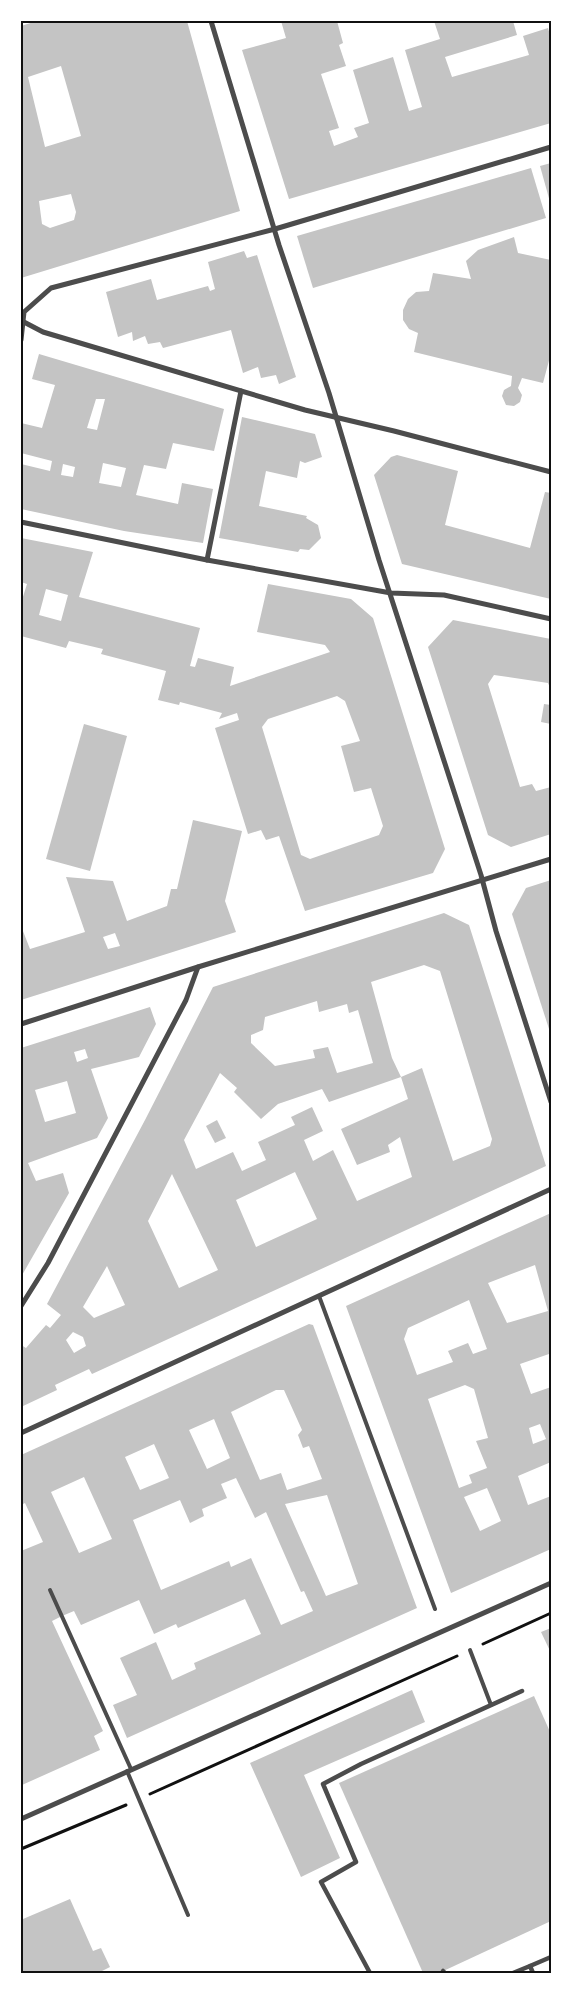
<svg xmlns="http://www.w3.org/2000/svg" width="572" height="1994" font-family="Karla,sans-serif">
<rect width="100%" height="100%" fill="#fff"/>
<g fill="#c4c4c4" fill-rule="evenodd">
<path d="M37,21H187L240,211L21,278V26ZM61,66L81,136L45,147L28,77ZM71,194L76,212L74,220L50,228L42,224L39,201Z"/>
<path d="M281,21H337L343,43L339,45L346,66L321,74L339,128L329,131L334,146L358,137L354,128L369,123L353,70L393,57L409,111L422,107L405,50L440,39L434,21H513L517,35L445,57L452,77L529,55L523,36L548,28L551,38V123L289,199L242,50L286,38Z"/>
<path d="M551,163V201L550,202L540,166Z"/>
<path d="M531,168L546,218L313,288L297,236Z"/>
<path d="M514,237L518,253L551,260V353L543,383L522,378L518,388L522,395L520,402L514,406L506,405L502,396L504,390L511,386L512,376L414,352L418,333L409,329L403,320V310L408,299L416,292L429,291L433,273L471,279L466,261L478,250Z"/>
<path d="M244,251L247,258L257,255L296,377L279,384L276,375L261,378L258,367L243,373L231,330L163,348L160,342L148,344L145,336L133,341L132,332L118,337L106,292L151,279L157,300L208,286L210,291L215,289L208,262Z"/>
<path d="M39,354L224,409L214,451L173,443L166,469L144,465L136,495L178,504L182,483L213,489L203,543L124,531L21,509V464L50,471L52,461L21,453V423L42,428L55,385L32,379ZM96,399H105L97,430L87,428ZM103,463L126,468L121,487L99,483ZM63,464L75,467L73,477L61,475Z"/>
<path d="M242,417L315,434L322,457L305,463L300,461L297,478L266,471L259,506L307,516L306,518L318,525L321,538L309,550L300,549L298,552L219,538Z"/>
<path d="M397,455L458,471L445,525L530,548L545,492L551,493V599L402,564L374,475L391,457Z"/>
<path d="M21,538L93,552L79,597L200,628L190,666L195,667L198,658L234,667L230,686L330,652L325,645L257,632L268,584L351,599L373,618L445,849L433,873L305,911L279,836L266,840L261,830L248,834L215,728L239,720L237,713L219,719L222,713L180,702L179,705L158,700L166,671L101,654L103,649L69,641L66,648L21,636V603L27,584L21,582ZM46,589L68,595L61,621L39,615ZM337,696L345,701L360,741L341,746L354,792L371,788L383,826L379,835L310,859L301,855L262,727L268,719Z"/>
<path d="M453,620L551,639V690L548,683L494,675L488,684L520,787L532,784L536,791L551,787V834L511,847L488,835L428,647Z"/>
<path d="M544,704L551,705V724L541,722Z"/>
<path d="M84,724L127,736L90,871L46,859Z"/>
<path d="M193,820L242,831L225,901L236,932L21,1000V926L30,949L85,932L66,877L113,881L127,921L167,906L171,889H177ZM115,933L120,946L108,949L103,937Z"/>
<path d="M551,880V1032H550L512,914L526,888Z"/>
<path d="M444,913L469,925L546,1166L92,1374L89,1369L55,1385L57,1390L21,1407V1345L26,1348L46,1325L50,1328L61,1315L47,1304L145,1120L213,987ZM424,965L440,971L492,1139L490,1146L453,1161L422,1068L401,1077L408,1099L341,1129L357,1165L390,1152L388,1145L400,1137L412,1177L357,1201L333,1150L313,1161L304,1140L323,1131L312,1107L291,1117L295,1125L258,1142L266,1160L242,1171L233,1152L196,1169L184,1140L220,1073L237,1088L234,1092L261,1119L278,1104L322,1089L329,1102L401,1077L392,1058L371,982ZM317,1001L319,1012L347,1004L349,1013L358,1010L373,1063L337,1073L328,1047L313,1050L315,1058L275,1066L251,1043V1035L263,1030L265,1017ZM295,1172L317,1219L256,1247L236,1200ZM172,1174L218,1270L179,1288L148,1221ZM107,1266L125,1305L94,1318L83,1307ZM73,1332L83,1337L86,1346L74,1353L66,1340Z"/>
<path d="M150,1007L156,1024L139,1057L91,1069L108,1118L97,1138L28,1163L36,1181L63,1173L69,1193L21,1277V1048ZM85,1049L88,1058L77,1062L74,1052ZM67,1081L76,1113L45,1122L35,1090Z"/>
<path d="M217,1120L226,1138L215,1143L206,1126Z"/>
<path d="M551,1213V1358L549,1354L520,1364L531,1394L551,1387V1462L518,1476L528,1505L551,1496V1549L451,1593L346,1306ZM535,1265L548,1311L507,1323L488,1283ZM469,1300L487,1349L473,1354L468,1343L448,1351L453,1362L417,1375L404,1339L408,1328ZM465,1385L474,1389L488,1438L476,1441L487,1468L469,1475L472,1483L459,1488L428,1399ZM540,1424L546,1439L533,1444L529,1428ZM487,1488L501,1521L480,1531L464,1497Z"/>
<path d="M309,1324L313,1325L319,1341L417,1608L127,1738L113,1705L137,1695L120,1658L156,1642L172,1680L196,1669L194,1663L261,1634L245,1599L178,1628L176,1624L154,1634L139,1600L81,1625L74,1611L62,1616L52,1621L103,1731L94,1736L100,1750L22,1785L21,1551L43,1542L25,1503L21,1505V1455ZM276,1390H284L302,1430L298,1435L303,1448L309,1446L322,1479L287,1490L281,1473L260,1480L231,1412ZM214,1419L230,1458L207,1469L189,1430ZM154,1444L169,1478L140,1490L125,1457ZM84,1477L112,1539L79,1553L51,1492ZM236,1478L255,1518L266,1512L301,1592L304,1591L313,1611L281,1625L251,1558L231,1567L229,1561L161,1590L133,1520L180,1500L190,1523L204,1516L202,1509L227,1498L221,1484ZM327,1495L358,1584L326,1596L285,1504Z"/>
<path d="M551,1628V1653L541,1632Z"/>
<path d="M412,1690L425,1722L304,1775L340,1858L301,1877L250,1763Z"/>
<path d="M534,1696L551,1734V1921L439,1973H423L339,1783Z"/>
<path d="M70,1899L93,1951L101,1948L110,1967L102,1971V1973H21V1916L23,1919Z"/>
</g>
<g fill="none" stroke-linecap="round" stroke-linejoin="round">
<g stroke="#111" stroke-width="3">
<path d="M483,1644L551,1613"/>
<path d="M150,1794L457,1656"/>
<path d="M21,1849L126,1805"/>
</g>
<g stroke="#4c4c4c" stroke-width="4">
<path d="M319,1296L435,1609"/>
<path d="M50,1590L131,1769"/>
<path d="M470,1650L491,1705"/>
<path d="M127,1771L188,1915"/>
</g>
<g stroke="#4c4c4c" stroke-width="4.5">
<path d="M530,1966L551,1957"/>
<path d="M443,1971L445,1973"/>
<path d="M370,1973L321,1882L356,1862L323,1784L361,1764L522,1691"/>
<path d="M513,1973L530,1966L533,1973"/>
</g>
<g stroke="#4c4c4c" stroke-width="5">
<path d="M211,21L279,245L329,393L379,560L481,875L496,931L551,1102"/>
<path d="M22,321L43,332L305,410L394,431L551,472"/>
<path d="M21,340L24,312L51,288L275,229L551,147"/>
<path d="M21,522L207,560L391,593L444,595L551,619"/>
<path d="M207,560L241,391"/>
<path d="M21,1024L198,967L551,859"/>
<path d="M21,1306L48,1263L186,1000L198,967"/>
<path d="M21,1433L551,1189"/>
<path d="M21,1819L551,1583"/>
</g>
</g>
<rect width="572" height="1994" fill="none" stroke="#ffffff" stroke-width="45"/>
<rect x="22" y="22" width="528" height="1950" fill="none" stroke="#111" stroke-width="2"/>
</svg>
